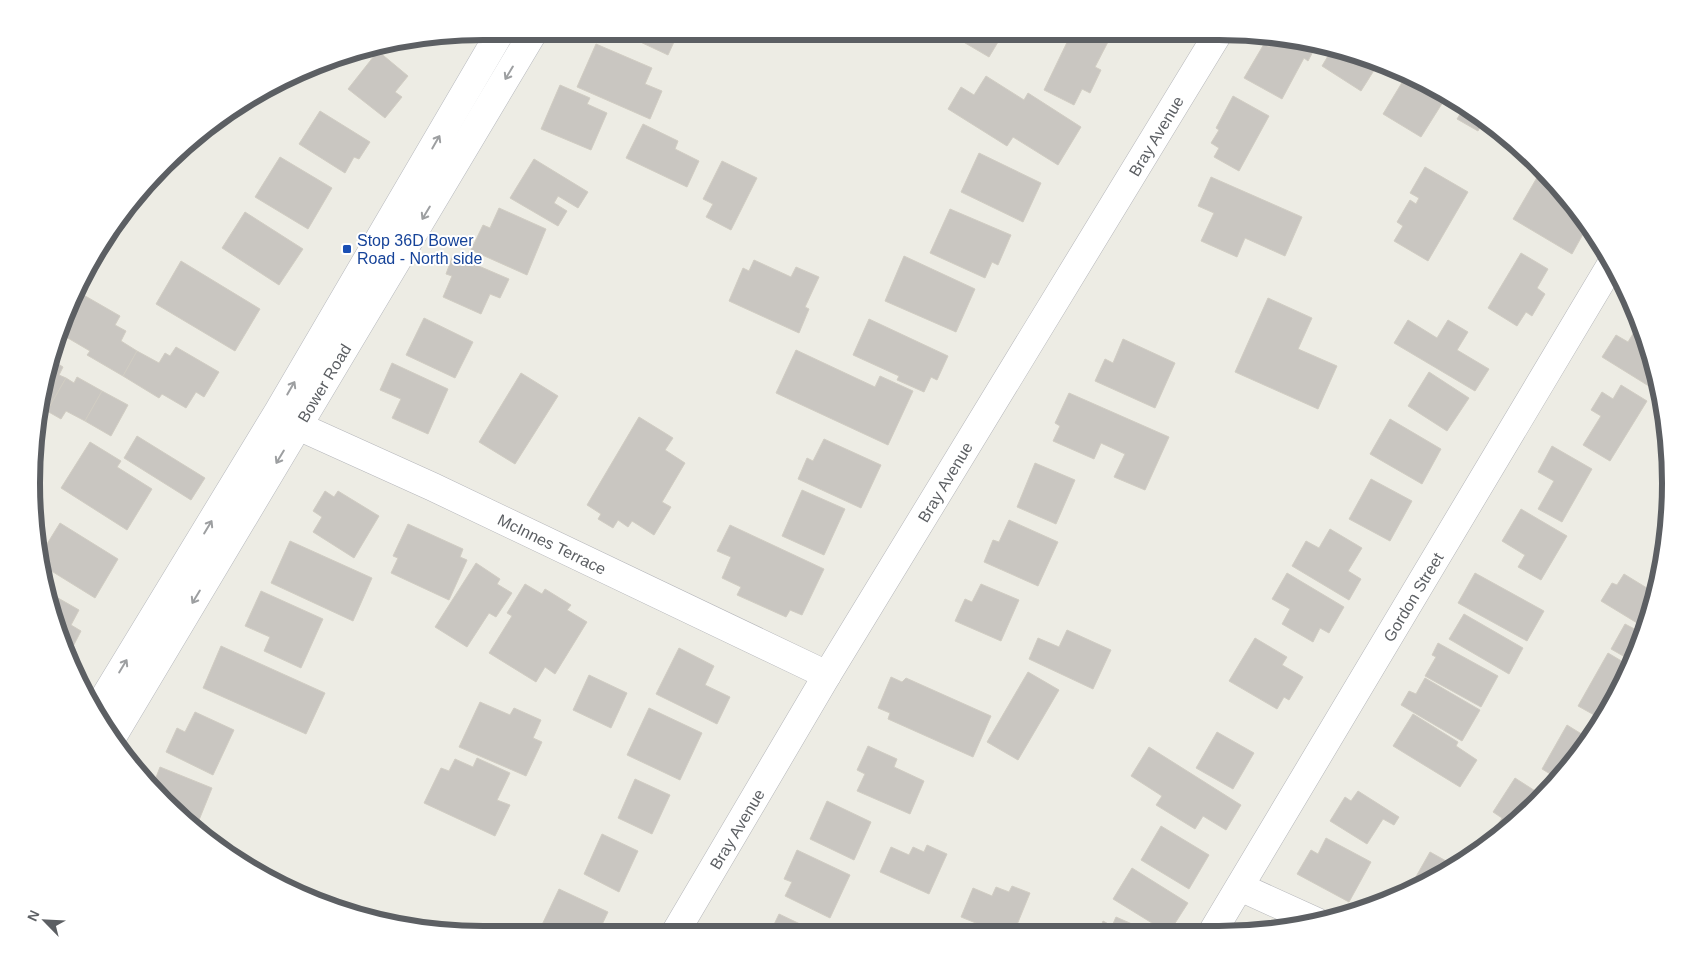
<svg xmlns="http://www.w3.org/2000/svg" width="1702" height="966" font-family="Arial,sans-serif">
<rect width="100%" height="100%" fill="#edece4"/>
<g fill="#c9c6c1" stroke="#d1cdc3">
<path d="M617,31H679L668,55Z"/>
<path d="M958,32H1004L989,57L955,37Z"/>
<path d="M1072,32H1105L1103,35L1110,38L1095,67L1101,70L1090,93L1082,89L1074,105L1044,90Z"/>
<path d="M1275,37L1283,41L1284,38L1317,44L1308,61L1304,58L1282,99L1244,78L1264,44L1269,47Z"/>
<path d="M596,44L652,68L645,84L662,91L650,119L577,87Z"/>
<path d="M1334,46L1378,64L1361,91L1322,66Z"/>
<path d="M378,51L408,76L395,92L402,97L385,118L348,89Z"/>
<path d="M986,76L1024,100L1028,93L1081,127L1058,165L1013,137L1007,146L948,109L961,87L974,95Z"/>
<path d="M1406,76L1448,94L1421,137L1383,114Z"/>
<path d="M560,85L590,98L587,104L607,113L591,150L541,129Z"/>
<path d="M1233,96L1269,116L1239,171L1214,157L1219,148L1211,143L1219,130L1216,128Z"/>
<path d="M1465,106L1484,120L1478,131L1457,119Z"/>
<path d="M320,111L370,142L359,159L354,157L345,173L299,144Z"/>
<path d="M643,124L678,141L675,149L699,161L687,187L626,158Z"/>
<path d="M979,153L1041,183L1023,222L961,192Z"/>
<path d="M280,157L332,188L308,229L255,197Z"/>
<path d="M534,159L588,192L578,208L558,196L554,203L567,211L558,226L510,198Z"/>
<path d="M722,161L757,178L731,230L706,217L713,204L703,199Z"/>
<path d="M1425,167L1468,192L1428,261L1394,241L1403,226L1397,222L1410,200L1416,204L1419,198L1410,193Z"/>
<path d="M1539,174L1554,183L1578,208L1588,225L1572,254L1513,219Z"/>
<path d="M1211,177L1302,217L1285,256L1245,238L1237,257L1201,241L1214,213L1198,206Z"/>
<path d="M499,208L546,229L527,275L471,250L483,225L490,228Z"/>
<path d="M950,209L1011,235L998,265L992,262L985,278L930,253Z"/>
<path d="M245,212L303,249L279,285L222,248Z"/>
<path d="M1521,253L1548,269L1537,288L1545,294L1532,316L1526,312L1517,326L1488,308Z"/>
<path d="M453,255L509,279L500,298L490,294L481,314L443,297L452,276L446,274Z"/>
<path d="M904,256L975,289L956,332L885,301Z"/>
<path d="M754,260L791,277L796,267L819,277L805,307L809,309L799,333L729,301L743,268L749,271Z"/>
<path d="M181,261L260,309L235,351L156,304Z"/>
<path d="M80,293L120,316L115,325L126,331L121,341L137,351L123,376L87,355L90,351L61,334Z"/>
<path d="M1268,298L1312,318L1298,349L1337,366L1318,409L1235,372Z"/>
<path d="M424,318L473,342L455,378L406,355Z"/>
<path d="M869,319L948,356L937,380L931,377L924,392L897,380L899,376L853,355Z"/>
<path d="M1408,320L1437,338L1448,320L1468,332L1457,350L1489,369L1475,391L1394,343Z"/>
<path d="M1639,324L1655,366L1658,380L1652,388L1602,357L1616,335L1628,342Z"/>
<path d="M1123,339L1175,363L1155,408L1095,381L1105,359L1113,363Z"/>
<path d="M176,347L219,372L204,397L196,392L186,408L162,394L159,398L123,376L137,351L159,363L165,353L170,356Z"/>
<path d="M796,350L875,387L880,376L913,391L888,445L776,393Z"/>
<path d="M50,359L63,367L59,375L66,378L47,411L43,408L47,366Z"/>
<path d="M392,363L448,389L428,434L392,418L401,399L380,390Z"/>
<path d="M1429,372L1469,398L1447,431L1408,406Z"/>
<path d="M521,373L558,396L515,464L479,442Z"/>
<path d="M77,377L102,391L85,421L66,411L61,419L47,411L66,378L74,383Z"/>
<path d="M1621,385L1647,401L1610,461L1583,445L1601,416L1591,410L1602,392L1613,399Z"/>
<path d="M102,391L128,405L111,436L85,421Z"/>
<path d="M1069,393L1169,437L1145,490L1114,477L1125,454L1101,443L1094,459L1053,441L1060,426L1055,423Z"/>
<path d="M639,417L673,438L665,450L685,463L662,502L671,507L654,535L632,521L628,527L618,520L613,528L598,519L601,514L587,505Z"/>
<path d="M1390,419L1441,449L1422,484L1370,454Z"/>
<path d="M137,436L205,478L191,500L124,458Z"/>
<path d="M824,439L881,465L861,508L798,479L807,458L813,461Z"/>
<path d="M90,442L121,461L117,467L152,489L127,530L61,488Z"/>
<path d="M1552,446L1592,469L1562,522L1538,509L1554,481L1538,472Z"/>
<path d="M1035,463L1075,480L1056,524L1017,507Z"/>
<path d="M1371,479L1412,501L1390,541L1349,519Z"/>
<path d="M1669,480L1668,496L1662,492Z"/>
<path d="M802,490L845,509L824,555L782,536Z"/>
<path d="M325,491L334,497L338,491L379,516L354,558L313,532L322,517L313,511Z"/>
<path d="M1521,509L1567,536L1541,580L1518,567L1525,555L1502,541Z"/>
<path d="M1009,520L1058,542L1038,586L984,562L993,540L999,542Z"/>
<path d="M60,523L118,559L95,598L45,567L42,552Z"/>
<path d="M408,524L463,549L460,557L467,560L449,600L391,573L398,558L393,556Z"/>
<path d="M730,525L824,569L802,615L790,610L786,617L737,595L741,587L722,578L731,557L717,551Z"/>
<path d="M1330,529L1362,548L1348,571L1361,579L1349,600L1292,566L1306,541L1319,548Z"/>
<path d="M290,541L372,578L353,621L271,583Z"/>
<path d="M476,563L500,579L497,584L512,593L496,617L489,613L467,647L435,627Z"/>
<path d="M1287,573L1344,607L1329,633L1320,628L1313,642L1282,624L1290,609L1272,599Z"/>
<path d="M1475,573L1544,611L1527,641L1458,603Z"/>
<path d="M1624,574L1655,593L1647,629L1601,601L1612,583L1617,585Z"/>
<path d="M525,584L542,594L545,589L571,605L567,610L587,622L555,674L545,667L536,682L489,653L512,616L507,613Z"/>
<path d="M981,584L1019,600L1001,641L955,621L965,599L972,602Z"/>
<path d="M261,591L323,619L301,668L264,651L270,637L245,626Z"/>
<path d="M51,594L79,610L71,625L81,631L67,658Z"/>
<path d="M1464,614L1523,648L1509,674L1449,639Z"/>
<path d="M1625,624L1644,634L1632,661L1611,649Z"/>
<path d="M1067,630L1111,650L1093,689L1029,659L1038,638L1059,647Z"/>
<path d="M1255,638L1287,657L1282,665L1303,677L1289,700L1284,697L1277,709L1229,681Z"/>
<path d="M1438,643L1498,676L1481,707L1425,676L1436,657L1432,655Z"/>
<path d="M221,646L325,693L306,734L203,688Z"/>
<path d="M679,648L714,666L705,685L730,697L717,724L656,694Z"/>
<path d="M1608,653L1630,666L1612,705L1610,703L1607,707L1603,705L1596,716L1578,706Z"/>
<path d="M1028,672L1059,690L1018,760L987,742Z"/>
<path d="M589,675L627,693L611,728L573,710Z"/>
<path d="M891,677L902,682L906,678L991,716L973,757L888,719L890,713L878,708Z"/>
<path d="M1425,678L1480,710L1462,741L1401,705L1409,691L1416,694Z"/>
<path d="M480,702L510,715L514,708L541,720L533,738L542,742L526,776L459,747Z"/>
<path d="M649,708L702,733L680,780L627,755Z"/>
<path d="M195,712L234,730L213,775L166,752L177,728L185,732Z"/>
<path d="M1413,714L1458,742L1456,746L1477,760L1460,787L1393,746Z"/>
<path d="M1567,725L1588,738L1557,778L1542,769Z"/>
<path d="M1217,732L1254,753L1233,789L1196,768Z"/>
<path d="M868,746L897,759L894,767L924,781L910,814L857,791L865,774L857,770Z"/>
<path d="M1149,747L1241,805L1226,830L1203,816L1195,829L1156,805L1162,796L1131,776Z"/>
<path d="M477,758L510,773L497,800L510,805L495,836L424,803L441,768L449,771L455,759L473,767Z"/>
<path d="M160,767L212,788L197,825L152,788Z"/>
<path d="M1515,778L1543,796L1483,848L1502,818L1493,812Z"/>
<path d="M635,779L670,795L652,834L618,818Z"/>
<path d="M1358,791L1399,817L1394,825L1383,819L1367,844L1330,821L1345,797L1351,801Z"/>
<path d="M827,801L871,822L854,860L810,839Z"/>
<path d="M1161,826L1209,855L1189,889L1141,860Z"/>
<path d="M602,834L638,851L619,892L584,874Z"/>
<path d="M1326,838L1371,862L1349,902L1297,874L1311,850L1318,854Z"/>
<path d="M927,845L947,854L929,894L880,872L891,847L909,855L913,847L924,852Z"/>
<path d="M797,850L850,875L830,918L785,896L792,882L784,879Z"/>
<path d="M1430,852L1455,866L1409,889Z"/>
<path d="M1132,868L1188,903L1170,931H1165L1113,899Z"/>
<path d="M1012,886L1030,893L1014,932H998L961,917L973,888L992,896L996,887L1009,892Z"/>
<path d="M559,889L608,912L598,933H550L540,929Z"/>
<path d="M779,914L819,933H770Z"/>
<path d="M1116,917L1148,931L1099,932L1103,921L1112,926Z"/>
</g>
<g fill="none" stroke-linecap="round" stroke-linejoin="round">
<g stroke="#b5b6ba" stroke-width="29">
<g id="minor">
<path d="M279,413L298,426L433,487L827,675"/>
<path d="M1240,887L1317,922"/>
<path d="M1213,931L1612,263"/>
<path d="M675,933L827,675L1219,32"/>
</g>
</g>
<g stroke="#b6b8bd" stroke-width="29">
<g id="secondary">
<path d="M98,708L278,412L501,31"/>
<path d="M114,734L534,31"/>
</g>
</g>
<use href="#minor" stroke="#fff" stroke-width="28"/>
<use href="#secondary" stroke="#fff" stroke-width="28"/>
</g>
<defs><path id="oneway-shaft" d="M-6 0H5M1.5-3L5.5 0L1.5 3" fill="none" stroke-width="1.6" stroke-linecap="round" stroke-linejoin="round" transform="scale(1.25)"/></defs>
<g stroke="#9d9fa1">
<use href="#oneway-shaft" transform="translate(509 73) rotate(121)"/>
<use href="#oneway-shaft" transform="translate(436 142) rotate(-60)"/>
<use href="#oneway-shaft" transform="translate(426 213) rotate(121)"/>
<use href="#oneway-shaft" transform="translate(291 388) rotate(-60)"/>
<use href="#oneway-shaft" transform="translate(280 457) rotate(121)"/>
<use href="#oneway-shaft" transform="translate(208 527) rotate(-59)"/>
<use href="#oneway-shaft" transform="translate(196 597) rotate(121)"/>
<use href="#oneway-shaft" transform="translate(123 666) rotate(-59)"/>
</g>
<rect fill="#1a4fb4" stroke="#fff" stroke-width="2" x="342" y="244" width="10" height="10" rx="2.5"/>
<g text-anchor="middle" stroke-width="4" stroke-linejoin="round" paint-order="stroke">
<g font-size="16" fill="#5c5f63" stroke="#fff">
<text transform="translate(1156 136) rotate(-59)" y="6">Bray Avenue</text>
<text transform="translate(324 383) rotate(-59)" y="6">Bower Road</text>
<text transform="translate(945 482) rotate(-59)" y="6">Bray Avenue</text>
<text transform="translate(552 544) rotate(26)" y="6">McInnes Terrace</text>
<text transform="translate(1413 597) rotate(-59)" y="6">Gordon Street</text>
<text transform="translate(737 829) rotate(-59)" y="6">Bray Avenue</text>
</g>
<g font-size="16" fill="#164399" stroke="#fff" text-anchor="start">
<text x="357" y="246">Stop 36D Bower<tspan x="357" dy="18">Road - North side</tspan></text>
</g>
</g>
<path d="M0 0H1702V966H0ZM483 40H1219A443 443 0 0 1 1662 483V483A443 443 0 0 1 1219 926H483A443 443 0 0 1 40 483V483A443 443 0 0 1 483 40Z" fill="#fff" fill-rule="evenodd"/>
<path fill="none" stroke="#5c5f63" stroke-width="6" d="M483 40H1219A443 443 0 0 1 1662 483V483A443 443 0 0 1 1219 926H483A443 443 0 0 1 40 483V483A443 443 0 0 1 483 40Z"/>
<g transform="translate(45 921) rotate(294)" stroke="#ffffff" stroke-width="4" paint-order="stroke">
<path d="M0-4L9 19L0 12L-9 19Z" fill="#5c5f63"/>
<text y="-8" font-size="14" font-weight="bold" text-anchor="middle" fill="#5c5f63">N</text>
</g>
</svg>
